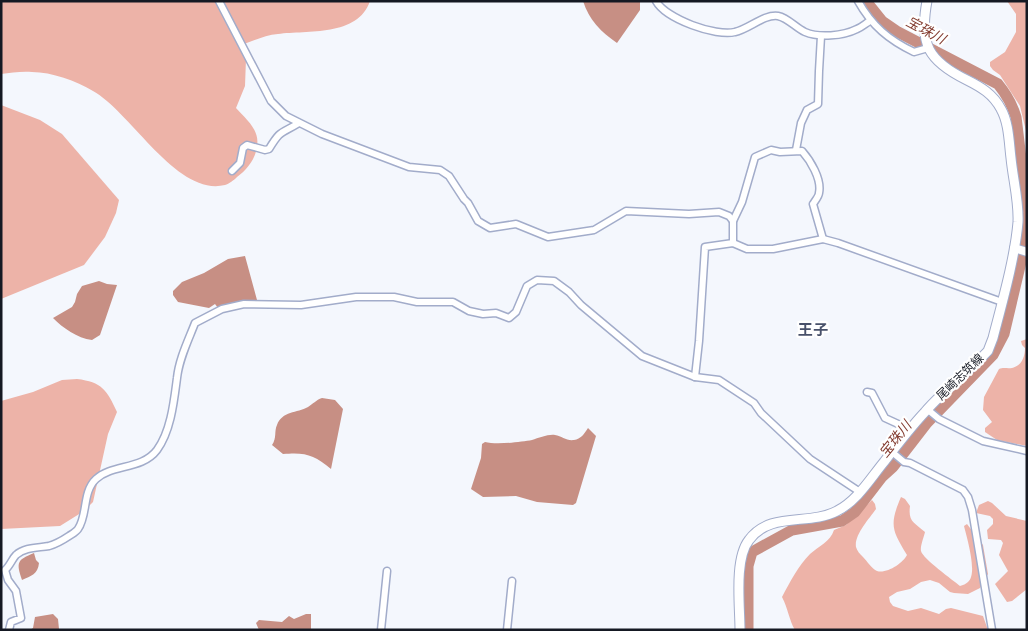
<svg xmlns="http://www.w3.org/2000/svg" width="1028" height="631" font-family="Literata,'Noto Sans JP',serif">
<rect width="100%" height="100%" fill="#f4f7fd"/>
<g fill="#edb3a8">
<path d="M1,1H370C358,37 307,30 278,34C266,35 255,40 244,44L246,59L245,86L236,108C246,119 260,130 257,146C256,158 247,170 237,177C234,180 229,184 225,185C177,197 131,112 93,91C76,81 52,72 32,72C21,71 11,73 1,74Z"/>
<path d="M1007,1H1027V135L1020,106L1000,75L993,70L990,66V62L1005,52L1016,32V14Z"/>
<path d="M1,105L40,120L62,134L119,200L116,213L105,237L84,265L1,299Z"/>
<path d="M1027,339V446L997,440L985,432V428L992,422L983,410L984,397L999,369C1004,367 1007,369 1012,368C1022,366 1025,356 1025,348L1022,345L1021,341Z"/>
<path d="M77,379C102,382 107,390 117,412L108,434L93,502L84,511L60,526L1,529V401L33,392L62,380Z"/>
<path d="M901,497L905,499L910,506C908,522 914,522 925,532C924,537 920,546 921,551C923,559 953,580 960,586C963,585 966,584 968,582C978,574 967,538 964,526L967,524L983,545L988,574L980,588L968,594L954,593L950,592L939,583L930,580L921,582L910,589L897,592L889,597L890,602L893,606L908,611L921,608L939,614L946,609L951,608L983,616L988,630H795C789,620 788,608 782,597C790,582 798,566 810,554C819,546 830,542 834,530L846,525L872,500L875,504L876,509C869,519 854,535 856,547C857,551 860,554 863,557C867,561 872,569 877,571C887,574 903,563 907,555C892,530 889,525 901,497Z"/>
<path d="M988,501L992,503L1006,516L1027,521V589L1012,601L1007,602L995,584L1008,571L999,555L1003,543L1001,540L988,539L987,530L993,524V519L990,516L976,513L979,505Z"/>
</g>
<g fill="#c78f84">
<path d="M583,1H640V10L617,43C601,32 589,20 583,1Z"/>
<path d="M245,256L257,300L218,308L215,304L209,308L178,302L173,295V291L182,282L204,273L228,259Z"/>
<path d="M99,281L107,284L117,285L100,335L92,340C77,338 63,328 53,318L72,307L75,302L77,294L82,286Z"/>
<path d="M322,398L335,400L343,409L331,469C314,455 306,452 283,454L272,445C277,438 274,431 277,425C282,411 297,413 308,407C313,404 316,400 322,398Z"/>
<path d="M588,428L596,436L576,503L573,505L537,502L516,496L483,497L471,489L481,458L482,444L485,442C496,445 521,442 532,440C539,438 548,434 555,435C562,436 566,441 574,440C581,439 584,434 588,428Z"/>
<path d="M34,553L36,560L39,563C38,574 31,576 22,580C16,562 17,560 34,553Z"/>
<path d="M53,614L58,619L59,629L62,630H30L33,628L35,617Z"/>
<path d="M306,614H311V630H259L256,623L259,620L282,622L289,616L294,619Z"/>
</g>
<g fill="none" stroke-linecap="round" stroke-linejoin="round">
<g stroke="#c78f84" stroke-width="11">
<path d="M866,1L882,21L898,32L998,84C1007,95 1012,104 1016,117L1027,208"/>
<path d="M748,630V566L752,552L792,530L842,521L855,512L882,477L893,467L927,423L993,355L1004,334L1021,262L1027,216"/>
</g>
<g stroke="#a2acca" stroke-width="9">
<g id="minor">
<path d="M219,1L271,101L286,116L322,134L409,167L440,170L449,176L464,199L468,203L478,221L490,228L516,224L548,237L594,230L626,211L689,214L719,212L729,216L733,221"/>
<path d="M656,1C666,19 716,37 735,32C749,29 764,14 778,16C788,18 796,28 805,32C819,38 843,36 857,29C862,27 866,23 870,21"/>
<path d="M858,1C872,26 889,40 914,52L928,48"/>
<path d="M796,150L801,123L807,110L818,104L819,71L821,36"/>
<path d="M232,171L240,163L243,148L247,145L265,150L269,149C281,129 281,134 299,123"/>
<path d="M733,243V221L742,202L755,157L771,150L780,152L802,151C810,160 822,179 819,193C819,196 815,201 813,204L823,239"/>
<path d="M695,377L699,341L705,247L733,243L747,249H773L823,239L838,243L1002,302"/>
<path d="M867,392L872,393L885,418L909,429"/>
<path d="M927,409L939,419L983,441L1027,451"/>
<path d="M892,452L904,462L910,463L963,490L968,497L972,510L992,630"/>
<path d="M9,630L11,622L21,618L16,591L8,580L5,570C10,566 12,559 16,555C25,547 38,548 49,546C56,544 63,540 69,536C72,534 76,532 78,529C88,515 82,492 96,479C112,464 142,470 157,450C171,431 174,401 177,378C179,359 188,341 195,323L222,309L244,304L301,305L356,297H394L417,302H453L469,311L483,314L496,313L509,318L516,312L527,286L537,280L554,281L569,292L581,305L642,356L695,377L719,380L754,403L761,413L810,459L860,492"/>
<path d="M381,630L387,571"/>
<path d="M507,630L512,581"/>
</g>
</g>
<g stroke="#a2acca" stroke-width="10">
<path id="tertiary" d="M1014,248L1027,252"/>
</g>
<g stroke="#a2acca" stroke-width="11">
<path id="secondary" d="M740,630C740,606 734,559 749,540C770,511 809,526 837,511C857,501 870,479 884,462C897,445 910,428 925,412C944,390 968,372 988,351L993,338C1002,303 1015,258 1018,222C1019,201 1013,179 1011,158C1009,142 1009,123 1001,109C993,94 981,87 967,80C928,61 919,44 927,1"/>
</g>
<use href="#minor" stroke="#fff" stroke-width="6"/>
<use href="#tertiary" stroke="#fff" stroke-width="8"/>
<use href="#secondary" stroke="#fff" stroke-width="9"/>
</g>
<g text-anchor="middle" stroke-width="4.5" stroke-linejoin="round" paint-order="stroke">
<g font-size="12" fill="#151923" stroke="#fff">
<text transform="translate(960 377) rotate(-44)" y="4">尾崎志筑線</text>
</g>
<g font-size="14" font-style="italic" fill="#843d31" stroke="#fff">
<text transform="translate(926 30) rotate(28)" y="5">宝珠川</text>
<text transform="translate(895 439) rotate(-51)" y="5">宝珠川</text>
</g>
<g font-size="15" font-weight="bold" fill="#48516a" stroke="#fff">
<text x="813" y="335">王子</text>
</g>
</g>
<rect width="1028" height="631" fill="none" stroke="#151923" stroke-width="5"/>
</svg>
